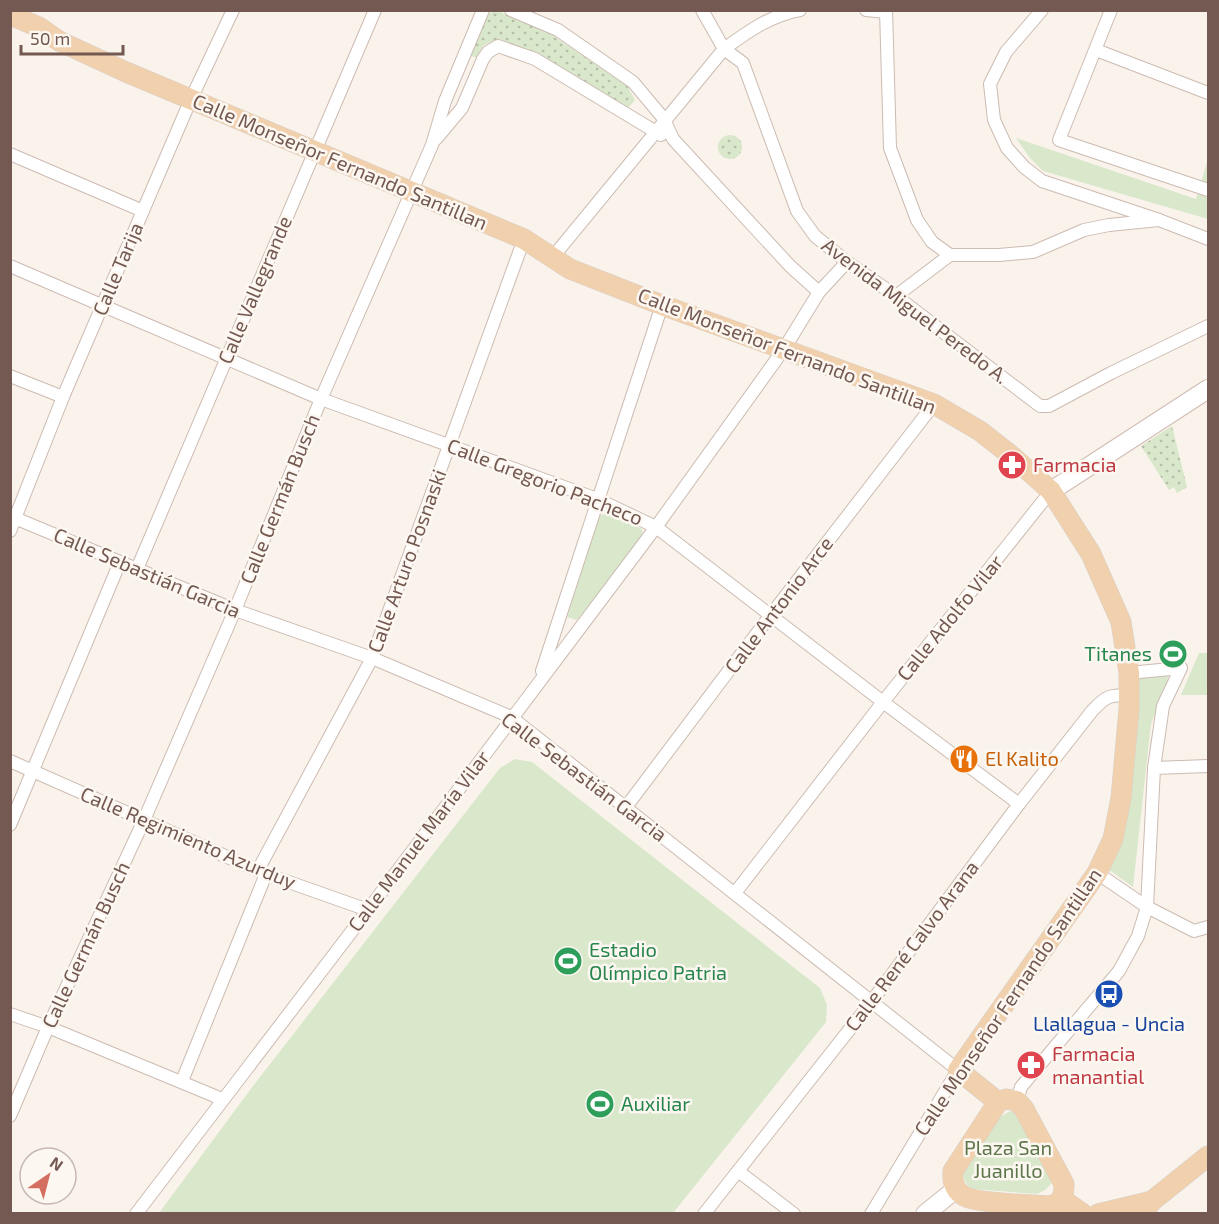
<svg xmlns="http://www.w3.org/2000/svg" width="1219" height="1224" font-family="'Exo 2',sans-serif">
<defs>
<pattern id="grass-dots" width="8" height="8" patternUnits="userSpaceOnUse" patternTransform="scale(1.5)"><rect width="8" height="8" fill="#d9e7cb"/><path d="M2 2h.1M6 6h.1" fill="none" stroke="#b4bea7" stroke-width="1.8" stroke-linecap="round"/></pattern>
</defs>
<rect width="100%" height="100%" fill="#faf3eb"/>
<g fill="url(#grass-dots)">
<path d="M498,11L552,35L627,86L635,100L627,109L553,62L499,39L484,45L476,57L469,56L489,13Z"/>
<circle cx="730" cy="147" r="12"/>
<path d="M1172,426L1187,487L1177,493L1174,487L1169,490L1141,446Z"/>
</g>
<g fill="#d9e7cb">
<path d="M1016,138L1196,199L1208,159V219L1043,171L1030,158Z"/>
<path d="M607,513L642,529L643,536L577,620L567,617L599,516Z"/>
<path d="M1199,653H1208V695H1181Z"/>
<path d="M1167,675L1168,680L1151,724L1133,887L1108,869L1136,738L1139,676Z"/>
<path d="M515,759L532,762L820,988L827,1005L826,1022L673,1213H159L253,1086L500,768Z"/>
<path d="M1010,1111L1017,1113L1052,1173L1051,1184L1045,1190L1037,1194L972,1189C965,1183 962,1178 963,1168L998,1118Z"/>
</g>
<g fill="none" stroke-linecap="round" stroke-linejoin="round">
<g stroke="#ccbbb2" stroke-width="14">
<g id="street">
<path d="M511,10L558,30L633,82L664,119L673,139L790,266L819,292"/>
<path d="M702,10L724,49L743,63L797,211L815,236L847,262L896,296L1040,406H1049L1111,373L1208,326"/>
<path d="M866,10L886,12"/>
<path d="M886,10L890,148L917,220L932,242L950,255H999L1033,252L1084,230L1109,225L1159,220"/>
<path d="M1042,10L1006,52L990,84L994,120L1007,148L1024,167L1042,181L1159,220L1208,239"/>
<path d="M1111,10L1059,140L1208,190"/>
<path d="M1096,50L1208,93"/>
<path d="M436,139L462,108L483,59L488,52L498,46L535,59L661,135"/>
<path d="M10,154L143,211"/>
<path d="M552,258L724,49C747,32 771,15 800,10"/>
<path d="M10,266L321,399L597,499L656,527L883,702L1019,804"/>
<path d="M896,296L950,255"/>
<path d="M10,376L63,397"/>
<path d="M10,516L235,610L372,658L511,717L958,1070L871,1214"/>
<path d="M10,531L63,397L191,99L233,10"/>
<path d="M137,569L375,10"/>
<path d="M542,671L662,305"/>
<path d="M1129,673L1181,668L1163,706L1154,768"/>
<path d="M10,761L266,874L368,910"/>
<path d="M626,807L770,616L934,404"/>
<path d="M10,825L120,562"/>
<path d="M258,870L372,658L524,239"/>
<path d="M1097,873L1147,907L1194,931L1208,927"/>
<path d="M735,893L883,702L1051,491"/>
<path d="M10,1014L48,1027L222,1099"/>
<path d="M182,1081L266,874"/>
<path d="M1017,1101L1021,1087L1119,971L1138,936L1147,907L1154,768L1208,766"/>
<path d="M10,1116L48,1027L144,820L235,610L321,399L432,145L445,101L483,10"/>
<path d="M738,1171L794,1214"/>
<path d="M136,1214L368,910L656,527L784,349L819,292L847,262"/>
<path d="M704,1214L872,1001L1019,804L1092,711C1106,696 1109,695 1129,695"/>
</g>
</g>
<g stroke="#d0bcb3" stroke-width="20">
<g id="secondary">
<path d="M1051,491L1208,389"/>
<path d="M925,1214L956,1189"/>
</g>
</g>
<g stroke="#d8d1ce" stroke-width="21">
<g id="primary">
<path d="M10,15L39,27L59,41L126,72L524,239L570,269L662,305L934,404L980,431L1013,457L1051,491L1091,554L1121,622L1129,673V709L1121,798L1113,839L1097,873L958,1070L998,1102"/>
<path d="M1006,1099L1017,1101L1024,1109L1064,1184C1064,1197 1062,1202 1050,1206C1033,1205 975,1203 964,1196C954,1190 952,1182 953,1171L998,1102Z"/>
<path d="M1062,1199L1083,1214"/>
<path d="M1098,1214L1152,1201"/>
<path d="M1141,1214L1152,1201L1208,1156"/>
</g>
</g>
<use href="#street" stroke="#fff" stroke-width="12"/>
<use href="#secondary" stroke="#fff" stroke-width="18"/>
<use href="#primary" stroke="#f0d0ad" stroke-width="20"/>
</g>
<defs>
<g id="pharmacy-disc" transform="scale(1.5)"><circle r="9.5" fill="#e0444e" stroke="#fdf7f2"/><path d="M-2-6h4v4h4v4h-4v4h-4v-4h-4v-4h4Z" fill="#fff"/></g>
<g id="stadium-disc" transform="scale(1.5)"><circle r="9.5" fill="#2e9e5b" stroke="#fdf7f2"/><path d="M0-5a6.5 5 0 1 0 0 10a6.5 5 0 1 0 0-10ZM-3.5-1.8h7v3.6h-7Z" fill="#fff"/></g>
<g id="restaurant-disc" transform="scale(1.5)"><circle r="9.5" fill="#e8710a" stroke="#fdf7f2"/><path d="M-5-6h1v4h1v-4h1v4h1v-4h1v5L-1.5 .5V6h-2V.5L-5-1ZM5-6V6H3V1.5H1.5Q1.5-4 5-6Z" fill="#fff"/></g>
<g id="bus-disc" transform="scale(1.5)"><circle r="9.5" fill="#1a4fb4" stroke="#fdf7f2"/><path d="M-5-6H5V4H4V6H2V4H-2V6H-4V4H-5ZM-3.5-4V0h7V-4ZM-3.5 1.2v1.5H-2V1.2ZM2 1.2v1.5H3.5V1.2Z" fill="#fff"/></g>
</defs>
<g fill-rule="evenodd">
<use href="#pharmacy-disc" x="1012" y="465"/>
<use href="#stadium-disc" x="1173" y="654"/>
<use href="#restaurant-disc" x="964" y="759"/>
<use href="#stadium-disc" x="568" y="961"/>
<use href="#bus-disc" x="1109" y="994"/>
<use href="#pharmacy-disc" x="1031" y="1065"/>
<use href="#stadium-disc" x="600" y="1104"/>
</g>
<g text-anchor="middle" stroke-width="5" stroke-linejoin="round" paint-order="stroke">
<g font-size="20" fill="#735951" stroke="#fdf7f2">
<text transform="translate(340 162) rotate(23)" y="7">Calle Monseñor Fernando Santillan</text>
<text transform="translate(118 269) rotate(-67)" y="7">Calle Tarija</text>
<text transform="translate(255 290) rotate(-67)" y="7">Calle Vallegrande</text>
<text transform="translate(915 311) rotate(37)" y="7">Avenida Miguel Peredo A.</text>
<text transform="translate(787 351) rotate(21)" y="7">Calle Monseñor Fernando Santillan</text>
<text transform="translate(545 482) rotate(21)" y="7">Calle Gregorio Pacheco</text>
<text transform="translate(280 499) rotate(-68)" y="7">Calle Germán Busch</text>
<text transform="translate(407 561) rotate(-70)" y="7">Calle Arturo Posnaski</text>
<text transform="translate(147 573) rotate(23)" y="7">Calle Sebastián Garcia</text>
<text transform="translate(779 605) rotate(-53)" y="7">Calle Antonio Arce</text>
<text transform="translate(950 618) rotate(-51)" y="7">Calle Adolfo Vilar</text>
<text transform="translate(584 777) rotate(37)" y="7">Calle Sebastián Garcia</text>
<text transform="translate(188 838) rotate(23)" y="7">Calle Regimiento Azurduy</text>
<text transform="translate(419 841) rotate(-53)" y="7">Calle Manuel María Vilar</text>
<text transform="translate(86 945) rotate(-65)" y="7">Calle Germán Busch</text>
<text transform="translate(912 946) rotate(-53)" y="7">Calle René Calvo Arana</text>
<text transform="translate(1008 1002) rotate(-56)" y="7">Calle Monseñor Fernando Santillan</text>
</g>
<g font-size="20" fill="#be3a42" stroke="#fdf7f2" text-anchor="start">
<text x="1033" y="472">Farmacia</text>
<text x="1052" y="1061">Farmacia<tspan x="1052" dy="23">manantial</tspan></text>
</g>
<g font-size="20" fill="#27864d" stroke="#fdf7f2" text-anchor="start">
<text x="1152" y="661" text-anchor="end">Titanes</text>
<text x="589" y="957">Estadio<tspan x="589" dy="23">Olímpico Patria</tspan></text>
<text x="621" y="1111">Auxiliar</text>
</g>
<g font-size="20" fill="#c56008" stroke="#fdf7f2" text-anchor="start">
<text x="985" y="766">El Kalito</text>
</g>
<g font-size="20" fill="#164399" stroke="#fdf7f2">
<text x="1109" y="1031">Llallagua - Uncia</text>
</g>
<g font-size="20" fill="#5d774b" stroke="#fdf7f2">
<text x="1008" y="1155">Plaza San<tspan x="1008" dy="23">Juanillo</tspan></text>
</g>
</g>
<rect width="1219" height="1224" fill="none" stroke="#735951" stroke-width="24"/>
<g transform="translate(48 1176) rotate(35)"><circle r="28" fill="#fdf7f2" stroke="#c6b8b2" stroke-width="1.5"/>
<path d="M0-4.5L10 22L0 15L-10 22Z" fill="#d46e61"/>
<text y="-9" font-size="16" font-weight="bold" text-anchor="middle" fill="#735951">N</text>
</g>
<path d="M21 45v9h102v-9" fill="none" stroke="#735951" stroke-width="3"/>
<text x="30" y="45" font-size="18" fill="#735951" stroke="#fdf7f2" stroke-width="4.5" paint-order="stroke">50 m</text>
</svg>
